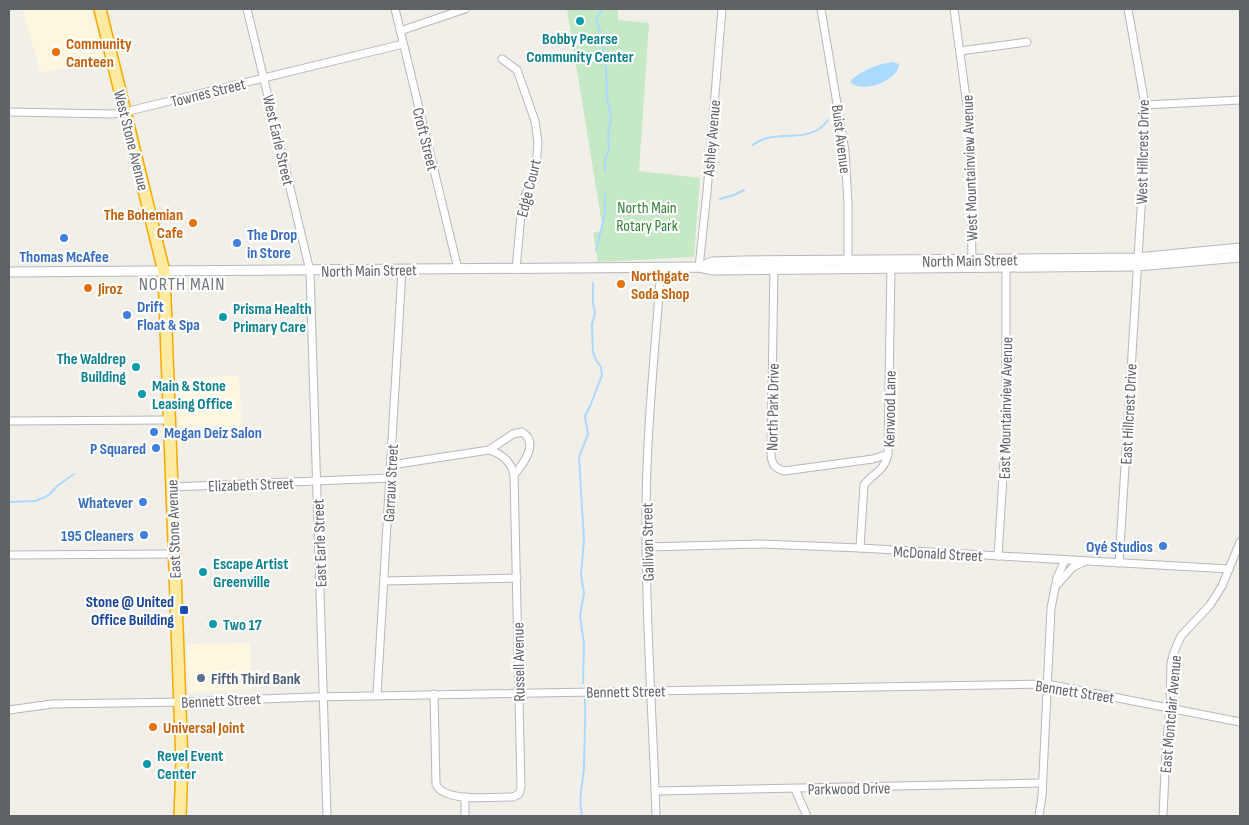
<svg xmlns="http://www.w3.org/2000/svg" width="1249" height="825" font-family="'Sofia Sans Condensed',sans-serif">
<rect width="100%" height="100%" fill="#f1efe8"/>
<g fill="#fef7e0">
<path d="M23,9H91L105,63L40,72Z"/>
<path d="M239,376L242,425L178,428L177,378Z"/>
<path d="M250,643L252,689L188,692L187,644Z"/>
</g>
<path fill="#c5e8c5" d="M567,9H618V20L649,23L639,171L700,178L694,257L598,262L593,233L601,231L602,224Z"/>
<g fill="#aadaff">
<path d="M893,62L899,64C898,81 864,93 851,83V80C863,70 877,64 893,62Z"/>
<path d="M64,354H76V358L79,359V363L76,364V366H64V364L61,365L60,359L64,358Z"/>
</g>
<g fill="none" stroke-linecap="round" stroke-linejoin="round">
<g stroke="#aadaff" stroke-width="2">
<path d="M602,9L596,20L604,41L603,53L606,67L607,97L611,119L608,135L609,149L605,159V172"/>
<path d="M753,145C774,127 809,147 828,120"/>
<path d="M720,199L734,195L744,190"/>
<path d="M596,250L605,214V194"/>
<path d="M9,502L35,501L43,498L50,494L57,486L74,474"/>
<path d="M583,683L584,644L580,616L584,593L581,575L584,541L579,457L588,434L585,416L591,404L602,375L601,367L596,360L593,352L592,324L595,313L593,303V283"/>
<path d="M582,816C578,799 583,783 584,766C584,743 586,723 585,699"/>
</g>
<g stroke="#b5b8bc" stroke-width="9">
<g id="minor">
<path d="M247,9L310,271L327,816"/>
<path d="M395,9L458,269"/>
<path d="M821,9L845,151L848,204V264"/>
<path d="M954,9L970,128L972,263"/>
<path d="M400,31L465,9"/>
<path d="M960,51L1027,42"/>
<path d="M502,59L517,70L535,121L538,142L536,168L522,204L516,269"/>
<path d="M1145,105L1240,100"/>
<path d="M9,112L112,114L125,112L403,44"/>
<path d="M774,266L771,455C772,465 775,468 784,471L873,459L888,454"/>
<path d="M699,267L707,192L722,9"/>
<path d="M9,421L168,420"/>
<path d="M391,465L489,450L513,434L522,432C540,443 523,464 514,475"/>
<path d="M171,487L390,478"/>
<path d="M647,547L759,544L860,548L1229,569"/>
<path d="M860,548L864,485C874,472 884,472 888,454L891,264"/>
<path d="M9,555L173,554"/>
<path d="M998,556L1006,429V262"/>
<path d="M1119,563L1145,145V105L1128,9"/>
<path d="M384,581L517,578"/>
<path d="M1055,587L1073,567L1084,562"/>
<path d="M434,694L436,784C443,803 496,797 513,797L519,794L521,787L514,475C511,461 502,454 489,450"/>
<path d="M377,695L402,270"/>
<path d="M9,710L52,704L186,702L314,697L1047,684L1240,722"/>
<path d="M795,789L807,816"/>
<path d="M655,791L1042,783"/>
<path d="M465,798V816"/>
<path d="M656,816C653,717 645,617 646,517C646,434 655,351 661,268"/>
<path d="M1039,816L1042,796L1051,608L1057,578L1065,560"/>
<path d="M1163,816L1166,750L1170,709L1171,663L1174,652L1181,636L1210,605L1222,586L1240,542"/>
</g>
</g>
<g stroke="#b5b8bc" stroke-width="11">
<g id="tertiary">
<path d="M700,267L712,262L743,261L1137,258L1240,248"/>
<path d="M9,272L699,267L713,270L1137,266L1240,257"/>
</g>
</g>
<g stroke="#f9ab00" stroke-width="14">
<path id="trunk" d="M100,9L164,272L182,763L180,816"/>
</g>
<use href="#minor" stroke="#fff" stroke-width="7"/>
<use href="#tertiary" stroke="#fff" stroke-width="9"/>
<use href="#trunk" stroke="#feeaa1" stroke-width="11"/>
</g>
<g fill="#0f9aa8" stroke="#fff" stroke-width="2">
<circle cx="580" cy="21" r="5"/>
<circle cx="223" cy="317" r="5"/>
<circle cx="136" cy="367" r="5"/>
<circle cx="142" cy="394" r="5"/>
<circle cx="203" cy="572" r="5"/>
<circle cx="213" cy="624" r="5"/>
<circle cx="147" cy="764" r="5"/>
</g>
<g fill="#e8710a" stroke="#fff" stroke-width="2">
<circle cx="56" cy="52" r="5"/>
<circle cx="193" cy="223" r="5"/>
<circle cx="621" cy="284" r="5"/>
<circle cx="88" cy="288" r="5"/>
<circle cx="153" cy="727" r="5"/>
</g>
<g fill="#3f7fe0" stroke="#fff" stroke-width="2">
<circle cx="64" cy="238" r="5"/>
<circle cx="237" cy="243" r="5"/>
<circle cx="127" cy="315" r="5"/>
<circle cx="154" cy="432" r="5"/>
<circle cx="156" cy="448" r="5"/>
<circle cx="143" cy="502" r="5"/>
<circle cx="144" cy="535" r="5"/>
<circle cx="1163" cy="546" r="5"/>
</g>
<rect fill="#1a4fb4" stroke="#fff" stroke-width="2" x="179" y="605" width="10" height="10" rx="2.5"/>
<circle fill="#5c6f8a" stroke="#fff" stroke-width="2" cx="201" cy="678" r="5"/>
<g text-anchor="middle" stroke-width="4.5" stroke-linejoin="round" paint-order="stroke">
<g font-size="16" font-weight="bold" fill="#0d838f" stroke="#fff" text-anchor="start">
<text x="580" y="44" text-anchor="middle">Bobby Pearse<tspan x="580" dy="18">Community Center</tspan></text>
<text x="233" y="314">Prisma Health<tspan x="233" dy="18">Primary Care</tspan></text>
<text x="126" y="364" text-anchor="end">The Waldrep<tspan x="126" dy="18">Building</tspan></text>
<text x="152" y="391">Main &amp; Stone<tspan x="152" dy="18">Leasing Office</tspan></text>
<text x="213" y="569">Escape Artist<tspan x="213" dy="18">Greenville</tspan></text>
<text x="223" y="630">Two 17</text>
<text x="157" y="761">Revel Event<tspan x="157" dy="18">Center</tspan></text>
</g>
<g font-size="16" font-weight="bold" fill="#c56008" stroke="#fff" text-anchor="start">
<text x="66" y="49">Community<tspan x="66" dy="18">Canteen</tspan></text>
<text x="183" y="220" text-anchor="end">The Bohemian<tspan x="183" dy="18">Cafe</tspan></text>
<text x="631" y="281">Northgate<tspan x="631" dy="18">Soda Shop</tspan></text>
<text x="98" y="294">Jiroz</text>
<text x="163" y="733">Universal Joint</text>
</g>
<g font-size="16" fill="#5f6368" stroke="#fff">
<text transform="translate(208 92) rotate(-14)" y="6">Townes Street</text>
<text transform="translate(711 138) rotate(-85)" y="6">Ashley Avenue</text>
<text transform="translate(426 139) rotate(76)" y="6">Croft Street</text>
<text transform="translate(842 139) rotate(83)" y="6">Buist Avenue</text>
<text transform="translate(132 140) rotate(76)" y="6">West Stone Avenue</text>
<text transform="translate(279 140) rotate(77)" y="6">West Earle Street</text>
<text transform="translate(1142 152) rotate(-89)" y="6">West Hillcrest Drive</text>
<text transform="translate(969 168) rotate(-92)" y="6">West Mountainview Avenue</text>
<text transform="translate(528 188) rotate(-76)" y="6">Edge Court</text>
<text transform="translate(970 260) rotate(-1)" y="6">North Main Street</text>
<text transform="translate(369 270) rotate(-1)" y="6">North Main Street</text>
<text transform="translate(772 407) rotate(-89)" y="6">North Park Drive</text>
<text transform="translate(1005 408) rotate(-89)" y="6">East Mountainview Avenue</text>
<text transform="translate(889 409) rotate(-89)" y="6">Kenwood Lane</text>
<text transform="translate(1128 414) rotate(-87)" y="6">East Hillcrest Drive</text>
<text transform="translate(390 483) rotate(-87)" y="6">Garraux Street</text>
<text transform="translate(251 484) rotate(-2)" y="6">Elizabeth Street</text>
<text transform="translate(173 529) rotate(-92)" y="6">East Stone Avenue</text>
<text transform="translate(647 542) rotate(-91)" y="6">Gallivan Street</text>
<text transform="translate(319 543) rotate(-92)" y="6">East Earle Street</text>
<text transform="translate(938 553) rotate(3)" y="6">McDonald Street</text>
<text transform="translate(518 662) rotate(-91)" y="6">Russell Avenue</text>
<text transform="translate(626 691) rotate(-1)" y="6">Bennett Street</text>
<text transform="translate(1075 691) rotate(9)" y="6">Bennett Street</text>
<text transform="translate(221 700) rotate(-3)" y="6">Bennett Street</text>
<text transform="translate(1170 714) rotate(-85)" y="6">East Montclair Avenue</text>
<text transform="translate(849 788) rotate(-1)" y="6">Parkwood Drive</text>
</g>
<g font-size="16" fill="#348238" stroke="#fff">
<text x="647" y="213">North Main<tspan x="647" dy="18">Rotary Park</tspan></text>
</g>
<g font-size="16" font-weight="bold" fill="#366cbe" stroke="#fff" text-anchor="end">
<text x="247" y="240" text-anchor="start">The Drop<tspan x="247" dy="18">in Store</tspan></text>
<text x="64" y="262" text-anchor="middle">Thomas McAfee</text>
<text x="137" y="312" text-anchor="start">Drift<tspan x="137" dy="18">Float &amp; Spa</tspan></text>
<text x="164" y="438" text-anchor="start">Megan Deiz Salon</text>
<text x="146" y="454">P Squared</text>
<text x="133" y="508">Whatever</text>
<text x="134" y="541">195 Cleaners</text>
<text x="1153" y="552">Oyé Studios</text>
</g>
<g font-size="16" font-weight="bold" fill="#164399" stroke="#fff" text-anchor="end">
<text x="174" y="607">Stone @ United<tspan x="174" dy="18">Office Building</tspan></text>
</g>
<g font-size="16" font-weight="bold" fill="#4e5e75" stroke="#fff" text-anchor="start">
<text x="211" y="684">Fifth Third Bank</text>
</g>
<g font-size="18" letter-spacing="1" fill="#70757a" stroke="#fff">
<text x="182" y="290">NORTH MAIN</text>
</g>
</g>
<rect width="1249" height="825" fill="none" stroke="#5f6368" stroke-width="20"/>
</svg>
